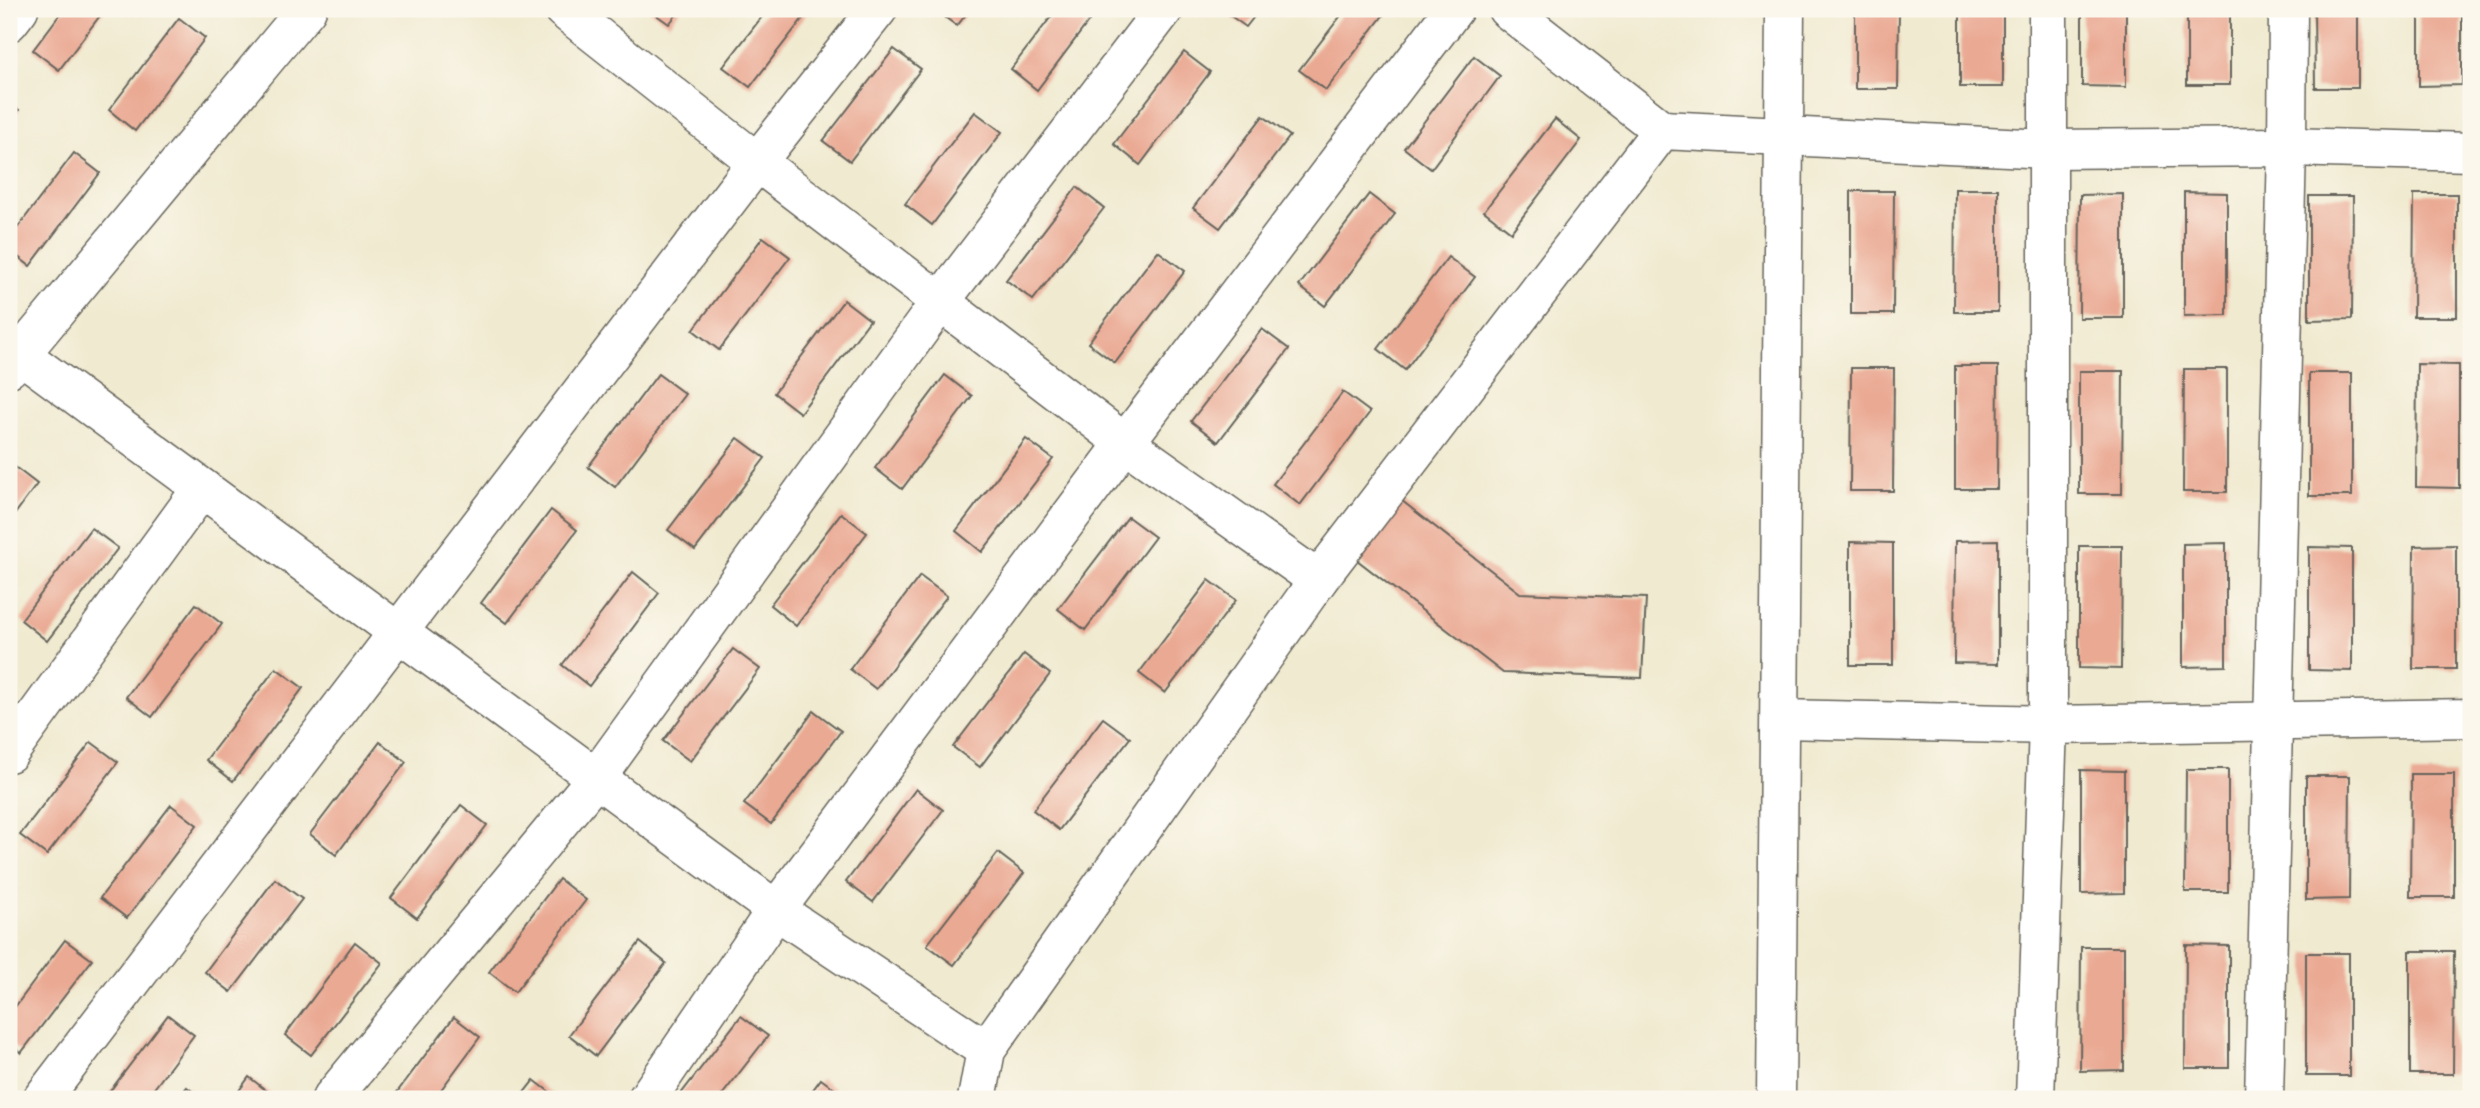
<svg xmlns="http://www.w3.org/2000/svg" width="2480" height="1108" font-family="Caveat,sans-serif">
<rect width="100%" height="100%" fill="#fbf7ec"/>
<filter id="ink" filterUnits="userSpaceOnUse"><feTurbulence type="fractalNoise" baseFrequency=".0143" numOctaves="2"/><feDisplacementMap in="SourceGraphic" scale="14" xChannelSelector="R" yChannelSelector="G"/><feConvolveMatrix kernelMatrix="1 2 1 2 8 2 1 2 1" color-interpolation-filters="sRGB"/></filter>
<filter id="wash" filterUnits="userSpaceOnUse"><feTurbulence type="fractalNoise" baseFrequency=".00686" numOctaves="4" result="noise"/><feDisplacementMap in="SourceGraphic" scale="28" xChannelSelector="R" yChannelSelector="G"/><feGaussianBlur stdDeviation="1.57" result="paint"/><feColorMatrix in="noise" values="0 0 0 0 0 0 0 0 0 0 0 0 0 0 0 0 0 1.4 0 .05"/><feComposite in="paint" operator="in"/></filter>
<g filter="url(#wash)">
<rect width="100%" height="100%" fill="#f0ead0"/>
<g id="blocks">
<g fill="#eaa993">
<path d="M64,9H105L59,70L33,50Z"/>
<path d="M648,9H681L669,24Z"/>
<path d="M768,9H810L750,87L723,67Z"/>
<path d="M934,9H970L957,26Z"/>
<path d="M1057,9H1098L1037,90L1011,69Z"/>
<path d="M1221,9H1260L1246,27Z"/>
<path d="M1346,9H1388L1326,90L1299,70Z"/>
<path d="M1855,9H1899L1898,89H1855Z"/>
<rect x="1960" y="9" width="43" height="78"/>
<path d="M2082,9H2126V87L2082,86Z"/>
<rect x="2187" y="9" width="43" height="76"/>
<path d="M2314,9H2358V88H2315Z"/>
<path d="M2419,9H2462V85L2419,86Z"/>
<path d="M179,18L205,38L135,131L109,110Z"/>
<path d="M894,49L921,69L850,161L823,141Z"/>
<path d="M1184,52L1210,72L1140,165L1114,144Z"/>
<path d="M1474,56L1500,76L1431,169L1404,148Z"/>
<path d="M9,103L19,110L9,124Z"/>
<path d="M975,112L1002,132L932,225L905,204Z"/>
<path d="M1263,116L1290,136L1220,228L1193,208Z"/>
<path d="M1555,119L1581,140L1511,232L1484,211Z"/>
<path d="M74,153L100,173L30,266L9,250V239Z"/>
<path d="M1077,187L1104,208L1033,300L1006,280Z"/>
<path d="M1955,189H1998V312H1954Z"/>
<path d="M1851,191H1894L1893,314H1851Z"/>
<path d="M2184,192L2227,193V315L2184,316Z"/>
<path d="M1369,194L1395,214L1325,306L1299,286Z"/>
<path d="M2123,194V318H2079L2080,195Z"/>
<path d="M2414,194H2457V317H2413Z"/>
<path d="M2309,196H2353L2352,319L2309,320Z"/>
<path d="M763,237L790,257L719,350L693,330Z"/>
<path d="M1158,251L1185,271L1115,363L1088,343Z"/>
<path d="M1448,257L1475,277L1405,370L1378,349Z"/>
<path d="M844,300L870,320L800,413L774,393Z"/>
<path d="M1262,329L1289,349L1218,442L1191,421Z"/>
<path d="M2417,364L2459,365V488L2416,487Z"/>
<path d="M1955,366H1998L1997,489H1955Z"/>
<path d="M1851,368H1894L1893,491H1850Z"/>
<path d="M2184,369H2227V492H2183Z"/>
<path d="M2079,371H2123L2122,494H2079Z"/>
<rect x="2309" y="373" width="43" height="123"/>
<path d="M658,374L685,394L615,487L588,467Z"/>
<path d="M945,375L972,396L902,489L875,468Z"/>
<path d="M1343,392L1370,412L1300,505L1273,484Z"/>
<path d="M738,438L765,458L695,550L668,530Z"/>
<path d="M1026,439L1053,459L982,552L956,531Z"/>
<path d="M11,464L37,484L9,522V467Z"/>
<path d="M1397,497L1520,593L1646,598L1642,678L1503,673L1352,556Z"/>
<path d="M551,510L577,530L507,623L481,603Z"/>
<path d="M841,513L867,533L796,626L770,605Z"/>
<path d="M1128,517L1155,537L1085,630L1058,609Z"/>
<path d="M91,528L118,548L47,641L21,620Z"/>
<path d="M1998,540V664L1954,663L1955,541Z"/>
<path d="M1850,542L1893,543V665H1850Z"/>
<path d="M2226,543V666L2183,667V544Z"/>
<path d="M2456,545V669H2413L2414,546Z"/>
<path d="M2079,546H2122L2121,669L2079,668Z"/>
<path d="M2309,547L2352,548V671L2309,670Z"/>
<path d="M633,572L659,593L589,686L562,665Z"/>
<path d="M920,576L947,596L876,689L850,669Z"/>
<path d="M1209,580L1236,600L1165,693L1139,673Z"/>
<path d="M196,604L222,624L152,717L126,697Z"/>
<path d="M733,649L760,669L690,761L663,741Z"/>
<path d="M1024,654L1050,674L980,767L953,747Z"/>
<path d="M276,668L303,688L233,781L206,760Z"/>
<path d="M814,711L841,731L771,824L744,804Z"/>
<path d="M1103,718L1130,738L1059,830L1033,810Z"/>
<path d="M91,742L118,762L47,855L20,835Z"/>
<path d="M380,742L406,762L336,855L310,834Z"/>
<path d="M2186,769H2228V892H2185Z"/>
<path d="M2081,770L2124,771V893L2081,894Z"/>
<path d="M2411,774H2454V897H2410Z"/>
<path d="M2306,776H2350L2349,899L2306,900Z"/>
<path d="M916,789L943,810L873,902L846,882Z"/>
<path d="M171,805L197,825L127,918L100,898Z"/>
<path d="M461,805L487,825L417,918L391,898Z"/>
<path d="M998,853L1024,873L954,965L927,945Z"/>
<path d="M275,879L302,899L231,992L205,972Z"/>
<path d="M559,879L586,900L515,992L489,972Z"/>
<path d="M65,940L92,960L21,1053L9,1043V1015Z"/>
<path d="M355,942L382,963L311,1055L285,1035Z"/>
<path d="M640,942L666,963L596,1056L569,1035Z"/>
<path d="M2186,945L2229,946V1068H2185Z"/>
<path d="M2081,947H2124V1070L2080,1071Z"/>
<path d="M2410,951H2454L2453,1074H2410Z"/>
<rect x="2306" y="953" width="43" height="123"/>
<path d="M168,1015L194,1035L159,1082L146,1099H104Z"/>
<path d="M741,1016L768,1036L719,1099H677Z"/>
<path d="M454,1017L480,1037L446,1083L434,1099H392Z"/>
<path d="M249,1077L276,1098L274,1099H233Z"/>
<path d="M821,1079L848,1099H806Z"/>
<path d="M534,1080L559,1099H519Z"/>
<path d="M187,1087L202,1099H177Z"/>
</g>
</g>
</g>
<g filter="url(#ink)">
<use href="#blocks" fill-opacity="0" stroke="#66645b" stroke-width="2"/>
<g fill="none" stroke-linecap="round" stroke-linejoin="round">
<g stroke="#66645b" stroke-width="41">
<g id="street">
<path d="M563,9L757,162L1125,443L1318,580"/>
<path d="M1507,9L1662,130"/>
<path d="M9,22L19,9"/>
<path d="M9,346L776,910L986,1050"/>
<path d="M9,368L307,9"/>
<path d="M1780,719L2048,725L2471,718"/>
<path d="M9,753L202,488"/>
<path d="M42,1099L757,162L878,9"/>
<path d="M331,1099L596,778L940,302L1164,9"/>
<path d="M647,1099L776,910L1125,443L1454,9"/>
<path d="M977,1099L986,1050L1318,580L1662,130L2047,149L2287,147L2471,152"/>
<path d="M2035,1099L2048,725V9"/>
<path d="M2264,1099L2287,147L2288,9"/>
</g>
</g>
<g stroke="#66645b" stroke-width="41">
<path id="secondary" d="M1776,1099L1785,9"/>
</g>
<use href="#street" stroke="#fff" stroke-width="38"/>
<use href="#secondary" stroke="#fff" stroke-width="38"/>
</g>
</g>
<rect width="2480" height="1108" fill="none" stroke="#fbf7ec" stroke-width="35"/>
</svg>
